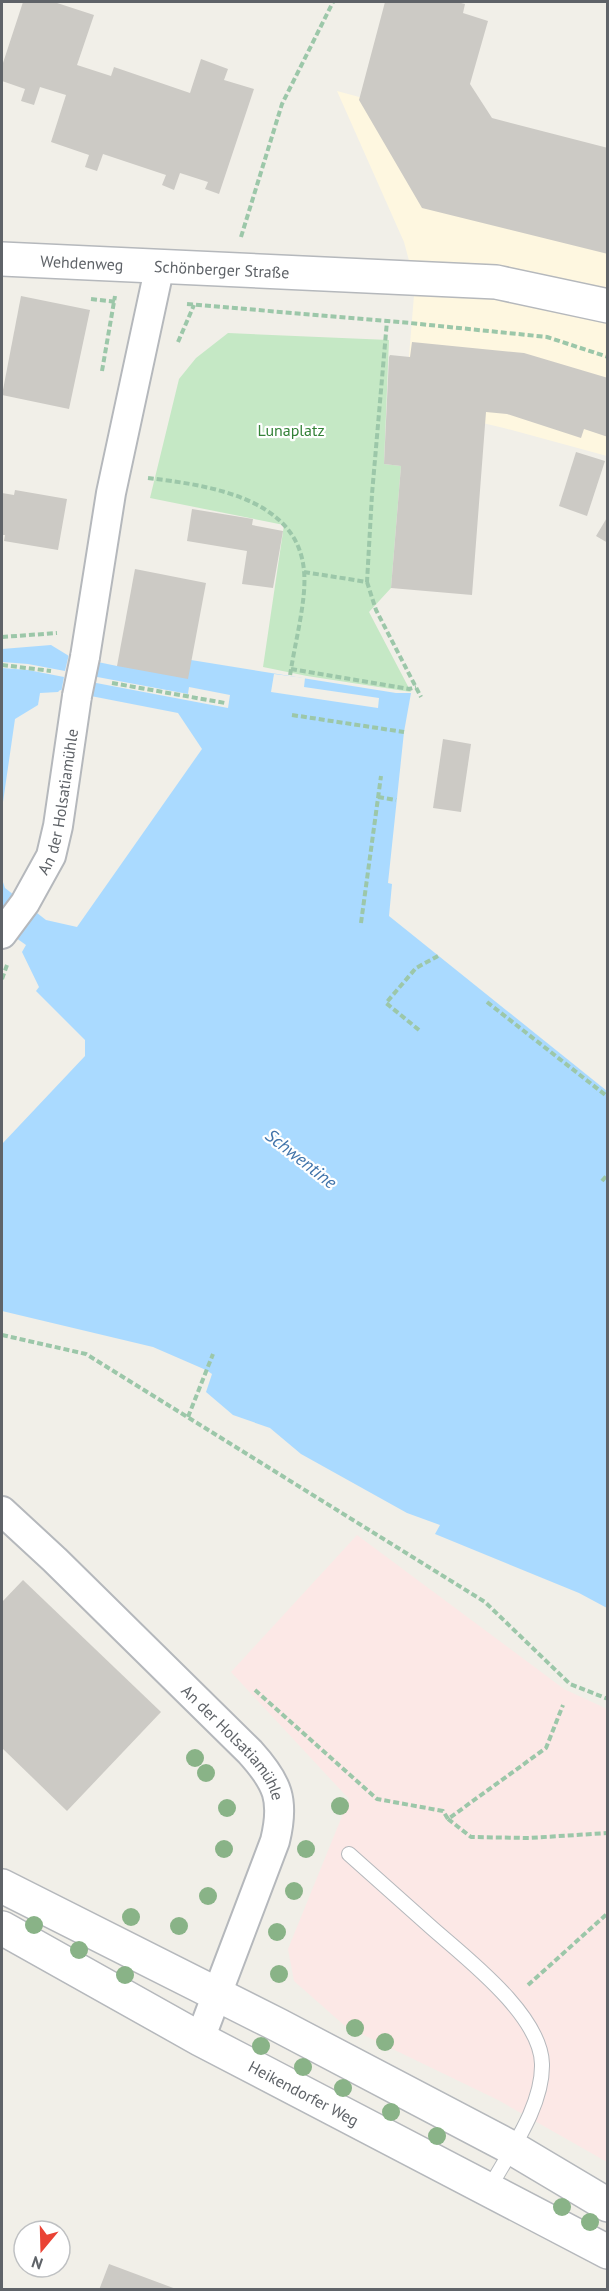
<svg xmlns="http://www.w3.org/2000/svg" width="609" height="2291" font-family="'PT Sans',sans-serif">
<rect width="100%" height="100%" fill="#f1efe8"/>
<path fill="#fef7e0" d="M337,91L607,164V456L504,428L405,405L415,283L404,242Z"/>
<path fill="#fce8e6" d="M357,1535L564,1689L607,1709V2162L498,2100L345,2026L294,1981L288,1949L349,1799L231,1672Z"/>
<path fill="#c5e8c5" d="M228,333L389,340L384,464L401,466L391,588L369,612L411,692L307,676L263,667L284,525L150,498L179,379L196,358Z"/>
<path fill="#aadaff" d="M51,645L69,656L117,666L191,660L396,693H411L404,732L388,883L392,884L389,916L607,1091V1608L579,1593L435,1534L440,1525L407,1513L301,1454L270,1428L233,1415L206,1392L212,1374L206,1370L153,1347L2,1311V1144L85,1056V1040L36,991L39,987L22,952L26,945L2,928V879L5,888L46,920L77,927L202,749L178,713L60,690L58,692L40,693L38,705L15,719L2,809V649Z"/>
<g fill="#f1efe8">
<path d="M69,654L95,659L92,676L188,694L189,687L230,695L228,708L91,682L87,698L61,693L64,677L28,670L2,668V662L28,664L65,671Z"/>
<path d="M274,674L305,678L304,687L379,698L378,708L271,692Z"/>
</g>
<g fill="#cccac5">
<path d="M23,2H54L94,15L77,65L111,76L114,67L190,93L201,59L228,69L224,80L254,89L219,194L205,189L208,182L180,173L174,190L162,185L166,175L103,154L97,171L85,167L89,155L51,142L66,95L40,87L34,105L21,101L25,89L2,81V66Z"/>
<path d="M385,2H457L465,4L463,13L488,21L470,84L492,118L608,148V254L422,208L359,100Z"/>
<path d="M21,296L90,310L69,409L2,395Z"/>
<path d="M412,342L524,353L608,378V437L584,429L581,438L507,414L486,412L472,595L391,588L401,466L384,464L389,357L390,355L410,357Z"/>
<path d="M576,452L605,461L587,516L559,506Z"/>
<path d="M15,490L67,499L58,550L4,541L5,535H2V493L14,495Z"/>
<path d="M192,509L253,519L252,525L283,531L273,588L242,584L247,551L187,541Z"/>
<path d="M608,516V543L596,536Z"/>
<path d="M135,569L206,583L188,679L117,666Z"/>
<path d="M443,739L471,744L461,812L433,808Z"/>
<path d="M23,1580L161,1712L67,1811L2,1748V1602Z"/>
<path d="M109,2264L176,2289V2290H99Z"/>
</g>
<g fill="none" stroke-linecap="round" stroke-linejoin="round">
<g stroke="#b5b8bc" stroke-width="16">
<path id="service" d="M349,1854C377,1879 404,1903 432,1928C466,1958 541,2015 542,2064C543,2107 509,2152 489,2189"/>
</g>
<g stroke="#b5b8bc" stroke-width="32">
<g id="minor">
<path d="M85,657L111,493L160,265"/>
<path id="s1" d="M2,934L25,903L51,856L58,826L77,696"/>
<path id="s2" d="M2,1511L55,1560L250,1752C278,1783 285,1800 275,1841L200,2039"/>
</g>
</g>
<g stroke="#b5b8bc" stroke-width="36">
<g id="tertiary">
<path id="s3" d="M2,259L496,282L608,306"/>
<path d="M2,1886L278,2025L512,2148L608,2205"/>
<path id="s4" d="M2,1928L200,2039L608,2252"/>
</g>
</g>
<g stroke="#9cc7a9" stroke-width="4" stroke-dasharray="6 3" stroke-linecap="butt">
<path d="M241,237L282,104L333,2"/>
<path d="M91,299L117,302"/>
<path d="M187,304L410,323L547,337L608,357"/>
<path d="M178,342L194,305"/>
<path d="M102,371L115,296"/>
<path d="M148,478C206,485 298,497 304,571C307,600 294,646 290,676"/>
<path d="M304,572L367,582L372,494L387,321"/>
<path d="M367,582L376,610L421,697"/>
<path d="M2,637L57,633"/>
<path d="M2,665L51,671"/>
<path d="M291,669L409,689L416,687"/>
<path d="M112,683L225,703"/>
<path d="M292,715L404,732"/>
<path d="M378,797L396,800"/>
<path d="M361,923L381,776"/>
<path d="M2,979L7,965"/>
<path d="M487,1002L608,1097"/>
<path d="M419,1030L386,1003L416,968L438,956"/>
<path d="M602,1181L608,1174"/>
<path d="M2,1335L86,1354L485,1602L570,1684L608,1699"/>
<path d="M188,1417L213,1354"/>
<path d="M255,1690L377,1799L443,1811L448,1819L546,1748L563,1705"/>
<path d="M448,1819L471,1837L529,1838L608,1833"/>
<path d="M528,1985L608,1913"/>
</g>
<use href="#service" stroke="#fff" stroke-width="14"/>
<use href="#minor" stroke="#fff" stroke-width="28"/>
<use href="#tertiary" stroke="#fff" stroke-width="33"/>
<g stroke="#b5b8bc" stroke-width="32" stroke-linecap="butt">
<path id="minor-bridge" d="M77,696L85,657"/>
</g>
<use href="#minor-bridge" stroke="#fff" stroke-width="28"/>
</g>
<g fill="#89b387">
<circle cx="195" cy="1758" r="9"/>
<circle cx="206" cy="1773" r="9"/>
<circle cx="340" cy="1806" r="9"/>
<circle cx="227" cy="1808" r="9"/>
<circle cx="224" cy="1849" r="9"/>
<circle cx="306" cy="1849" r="9"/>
<circle cx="294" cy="1891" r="9"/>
<circle cx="208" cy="1896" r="9"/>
<circle cx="131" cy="1917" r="9"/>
<circle cx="34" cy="1925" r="9"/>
<circle cx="179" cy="1926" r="9"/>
<circle cx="277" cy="1932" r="9"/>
<circle cx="79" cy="1950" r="9"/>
<circle cx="279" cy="1974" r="9"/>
<circle cx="125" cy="1975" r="9"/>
<circle cx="355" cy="2028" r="9"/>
<circle cx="385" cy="2042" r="9"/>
<circle cx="261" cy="2046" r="9"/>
<circle cx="303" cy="2067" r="9"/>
<circle cx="343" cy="2088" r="9"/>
<circle cx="391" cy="2112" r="9"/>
<circle cx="437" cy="2136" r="9"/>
<circle cx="562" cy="2207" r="9"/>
<circle cx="590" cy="2222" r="9"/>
</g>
<g text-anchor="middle" stroke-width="4.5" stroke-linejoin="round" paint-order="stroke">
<g font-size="16" fill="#5f6368" stroke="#fff">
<text dy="6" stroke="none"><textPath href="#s3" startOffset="80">Wehdenweg</textPath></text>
<text dy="6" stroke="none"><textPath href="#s3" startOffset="220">Schönberger Straße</textPath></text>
<text dy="6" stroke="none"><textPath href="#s1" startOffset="147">An der Holsatiamühle</textPath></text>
<text dy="6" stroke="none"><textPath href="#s2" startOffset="328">An der Holsatiamühle</textPath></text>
<text dy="6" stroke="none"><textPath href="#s4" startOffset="344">Heikendorfer Weg</textPath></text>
</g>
<g font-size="16" fill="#348238" stroke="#fff">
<text x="291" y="436">Lunaplatz</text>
</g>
<g font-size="18" font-style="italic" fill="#4174aa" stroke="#fff">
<text transform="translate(301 1159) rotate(38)" y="6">Schwentine</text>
</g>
</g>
<rect width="609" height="2291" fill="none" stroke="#5f6368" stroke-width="6"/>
<g transform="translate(42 2249) rotate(199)"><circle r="28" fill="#ffffff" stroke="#bfc1c3" stroke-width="1.5"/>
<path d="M0-4.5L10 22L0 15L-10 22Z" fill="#ea4335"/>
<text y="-9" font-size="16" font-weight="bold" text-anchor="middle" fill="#5f6368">N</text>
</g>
</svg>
